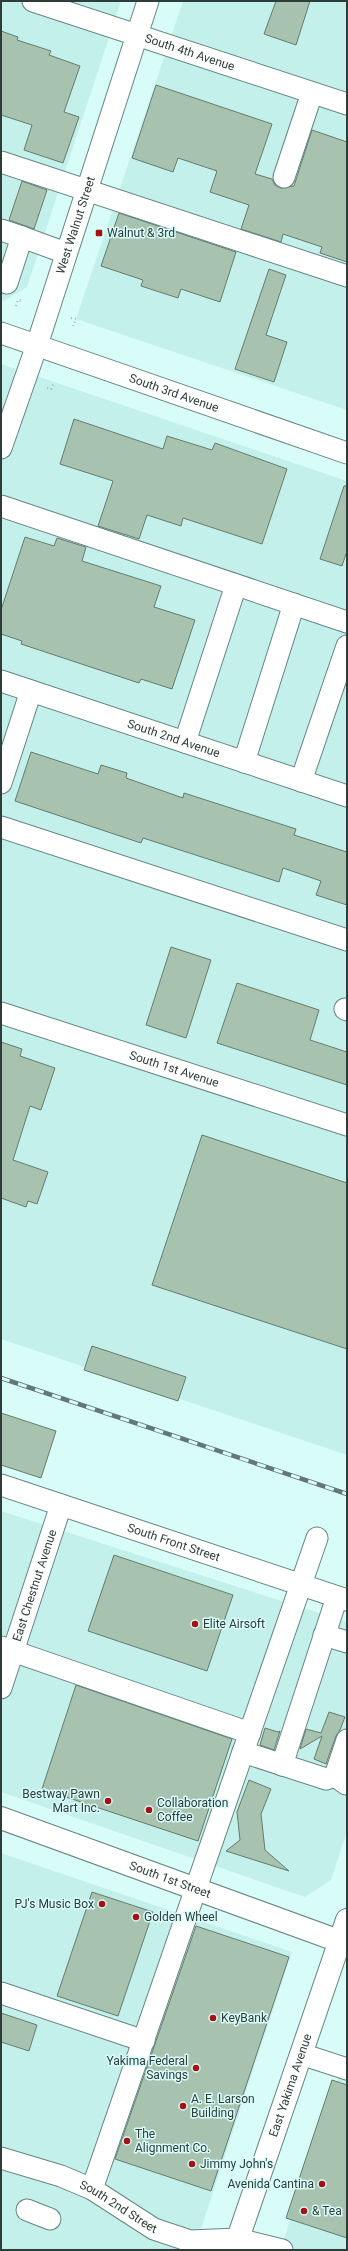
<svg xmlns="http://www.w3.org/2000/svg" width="348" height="2251" font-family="Roboto,sans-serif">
<rect width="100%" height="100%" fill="#d8fcf8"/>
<g fill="#c4f0eb">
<path d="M1,1H121L27,287L4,301L1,300Z"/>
<path d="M183,1H347V410L76,319Z"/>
<path d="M1,364L347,481V1455L1,1339Z"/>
<path d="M1,1511L347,1622V1831L331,1880L305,1897L1,1792Z"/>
<path d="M1,1853L292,1952L194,2250H1Z"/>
<path d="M347,2052V2250H280Z"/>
</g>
<g fill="#a8c2b0" stroke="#647d6d">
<path d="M276,1H310L296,45L264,34Z"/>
<path d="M1,31L18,37L17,40L51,51L49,55L80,66L64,112L79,117L63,163L24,150L32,125L1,115Z"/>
<path d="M156,85L272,124L255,174L272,179L275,185L281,188L294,186L312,130L347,142V262L320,253L322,247L283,234L281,242L241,229L249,205L210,192L217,171L178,158L173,172L132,158Z"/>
<path d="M22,181L47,190L34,229L9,220Z"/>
<path d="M119,213L236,252L220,302L181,289L178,298L141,286L143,280L101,266Z"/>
<path d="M269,269L286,275L266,335L287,342L274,382L235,369Z"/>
<path d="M74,419L163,449L167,436L212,450L215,443L287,469L262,544L183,518L181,526L147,515L139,539L98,526L113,481L60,464Z"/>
<path d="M344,486H347V551L342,566L320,559Z"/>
<path d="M25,537L54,546L57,538L86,547L82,561L161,586L154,607L195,620L172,689L141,679L139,683L21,644L22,641L1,634V610Z"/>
<path d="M31,752L98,774L101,765L127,773L126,778L183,798L184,793L296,829L294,835L347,852V905L316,895L321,881L283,868L279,882L143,838L141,843L15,801Z"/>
<path d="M171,947L211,960L186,1038L146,1025Z"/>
<path d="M237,983L319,1010L310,1040L347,1052V1085L217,1043Z"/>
<path d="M1,1042L22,1049L20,1056L55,1068L41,1110L30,1106L13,1160L48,1172L37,1204L28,1201L26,1207L1,1198Z"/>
<path d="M202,1135L347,1183V1349L152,1285Z"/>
<path d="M92,1346L186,1377L178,1401L84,1370Z"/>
<path d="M1,1413L56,1431L41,1478L1,1465Z"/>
<path d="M114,1555L233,1595L207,1671L88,1631Z"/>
<path d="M76,1685L232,1739L198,1841L42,1789Z"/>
<path d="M329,1712L345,1717L340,1730L336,1736L326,1764L314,1759L322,1736L300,1749L306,1729L321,1733Z"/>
<path d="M265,1728L278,1732L280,1731L274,1750L260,1745Z"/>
<path d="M249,1780L271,1789L261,1814L265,1850L289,1871L226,1851L240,1840L237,1812Z"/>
<path d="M92,1892L153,1912L118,2016L57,1996Z"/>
<path d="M196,1926L289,1957L211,2191L115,2159Z"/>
<path d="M1,2013L37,2025L29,2051L1,2042Z"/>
<path d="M332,2080L347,2085V2238L286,2218Z"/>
</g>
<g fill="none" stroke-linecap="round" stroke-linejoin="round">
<g stroke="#658682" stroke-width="23">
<g id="minor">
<path id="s1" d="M33,1L347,104"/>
<path d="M1,162L347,276"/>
<path d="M284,177L312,93"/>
<path d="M1,230L22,237L7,283"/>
<path d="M22,237L66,253"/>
<path id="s2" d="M1,333L347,453"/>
<path id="s3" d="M1,448L37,345L148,1"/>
<path d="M1,506L347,622"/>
<path id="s4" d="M1,681L347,796"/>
<path d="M185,742L236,585"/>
<path d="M244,762L294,604"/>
<path d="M301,781L347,646"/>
<path d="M1,783L31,691"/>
<path d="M1,827L347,940"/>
<path d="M345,1009L347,1010"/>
<path id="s5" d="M1,1013L347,1125"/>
<path id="s6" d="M1,1485L347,1600"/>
<path d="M324,1635L347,1642"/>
<path d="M1,1647L250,1733"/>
<path id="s7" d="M1,1688L61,1505"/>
<path d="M243,1752L326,1779L335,1776"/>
<path d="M282,1765L337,1597"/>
<path d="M346,1784L335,1776L347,1740"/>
<path d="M1,1993L144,2041"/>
<path d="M301,2054L347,2069"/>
<path id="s8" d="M1,2158L61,2176L92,2189L154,2229L190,2241L238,2239L282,2250"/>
<path d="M92,2189L317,1538"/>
<path d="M27,2210L50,2219"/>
</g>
</g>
<g stroke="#658682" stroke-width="24">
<g id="major">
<path id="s9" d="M1,1818L347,1944"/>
<path id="s10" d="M234,2250L347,1920"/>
</g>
</g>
<g stroke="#a3c0bd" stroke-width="2.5" stroke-dasharray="1 3" stroke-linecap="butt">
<path d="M16,306L18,300L23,301"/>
<path d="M71,318L76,319L73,326"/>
<path d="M47,388L51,389L54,383"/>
</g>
<use href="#minor" stroke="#fff" stroke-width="21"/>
<use href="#major" stroke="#fff" stroke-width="22"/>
<g stroke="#637876" stroke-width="4.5">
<path id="rail" d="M1,1378L347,1494"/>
</g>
<use href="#rail" stroke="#d8fcf8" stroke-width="3" stroke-dasharray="9" stroke-linecap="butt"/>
</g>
<g fill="#a61015" stroke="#d8fcf8" stroke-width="1.5">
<rect x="95" y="229" width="8" height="8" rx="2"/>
<circle cx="195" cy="1624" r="4"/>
<circle cx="108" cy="1801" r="4"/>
<circle cx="149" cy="1810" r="4"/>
<circle cx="102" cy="1904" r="4"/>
<circle cx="136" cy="1917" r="4"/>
<circle cx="213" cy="2018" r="4"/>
<circle cx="196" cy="2068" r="4"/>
<circle cx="183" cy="2106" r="4"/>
<circle cx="127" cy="2141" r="4"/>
<circle cx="192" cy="2164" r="4"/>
<circle cx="322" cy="2184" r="4"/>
<circle cx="304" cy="2211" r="4"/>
</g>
<g text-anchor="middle" stroke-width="3" stroke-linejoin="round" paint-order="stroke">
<g font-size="12" fill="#2e3c3a" stroke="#d8fcf8">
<text dy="4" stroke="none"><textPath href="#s1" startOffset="165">South 4th Avenue</textPath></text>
<text dy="4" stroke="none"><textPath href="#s3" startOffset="235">West Walnut Street</textPath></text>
<text dy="4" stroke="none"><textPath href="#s2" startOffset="183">South 3rd Avenue</textPath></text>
<text dy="4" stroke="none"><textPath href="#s4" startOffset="182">South 2nd Avenue</textPath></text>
<text dy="4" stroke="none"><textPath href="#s5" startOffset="182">South 1st Avenue</textPath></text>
<text dy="4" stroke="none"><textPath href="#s6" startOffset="182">South Front Street</textPath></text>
<text dy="4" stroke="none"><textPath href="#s7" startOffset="108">East Chestnut Avenue</textPath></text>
<text dy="4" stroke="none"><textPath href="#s9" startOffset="180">South 1st Street</textPath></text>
<text dy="4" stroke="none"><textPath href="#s10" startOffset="174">East Yakima Avenue</textPath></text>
<text dy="4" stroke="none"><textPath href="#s8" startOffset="128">South 2nd Street</textPath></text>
</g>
<g font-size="12" fill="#2e3c3a" stroke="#d8fcf8" text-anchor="start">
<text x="107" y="237">Walnut &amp; 3rd</text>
<text x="203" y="1628">Elite Airsoft</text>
<text x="100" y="1798" text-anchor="end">Bestway Pawn<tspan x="100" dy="14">Mart Inc.</tspan></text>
<text x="157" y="1807">Collaboration<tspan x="157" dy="14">Coffee</tspan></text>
<text x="94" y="1908" text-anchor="end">PJ's Music Box</text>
<text x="144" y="1921">Golden Wheel</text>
<text x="221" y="2022">KeyBank</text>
<text x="188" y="2065" text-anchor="end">Yakima Federal<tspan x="188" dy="14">Savings</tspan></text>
<text x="191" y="2103">A. E. Larson<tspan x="191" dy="14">Building</tspan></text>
<text x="135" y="2138">The<tspan x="135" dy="14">Alignment Co.</tspan></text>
<text x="200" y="2168">Jimmy John's</text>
<text x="314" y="2188" text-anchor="end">Avenida Cantina</text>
<text x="312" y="2215">&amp; Tea</text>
</g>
</g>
<rect width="348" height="2251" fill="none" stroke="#2e3c3a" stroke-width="4"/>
</svg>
